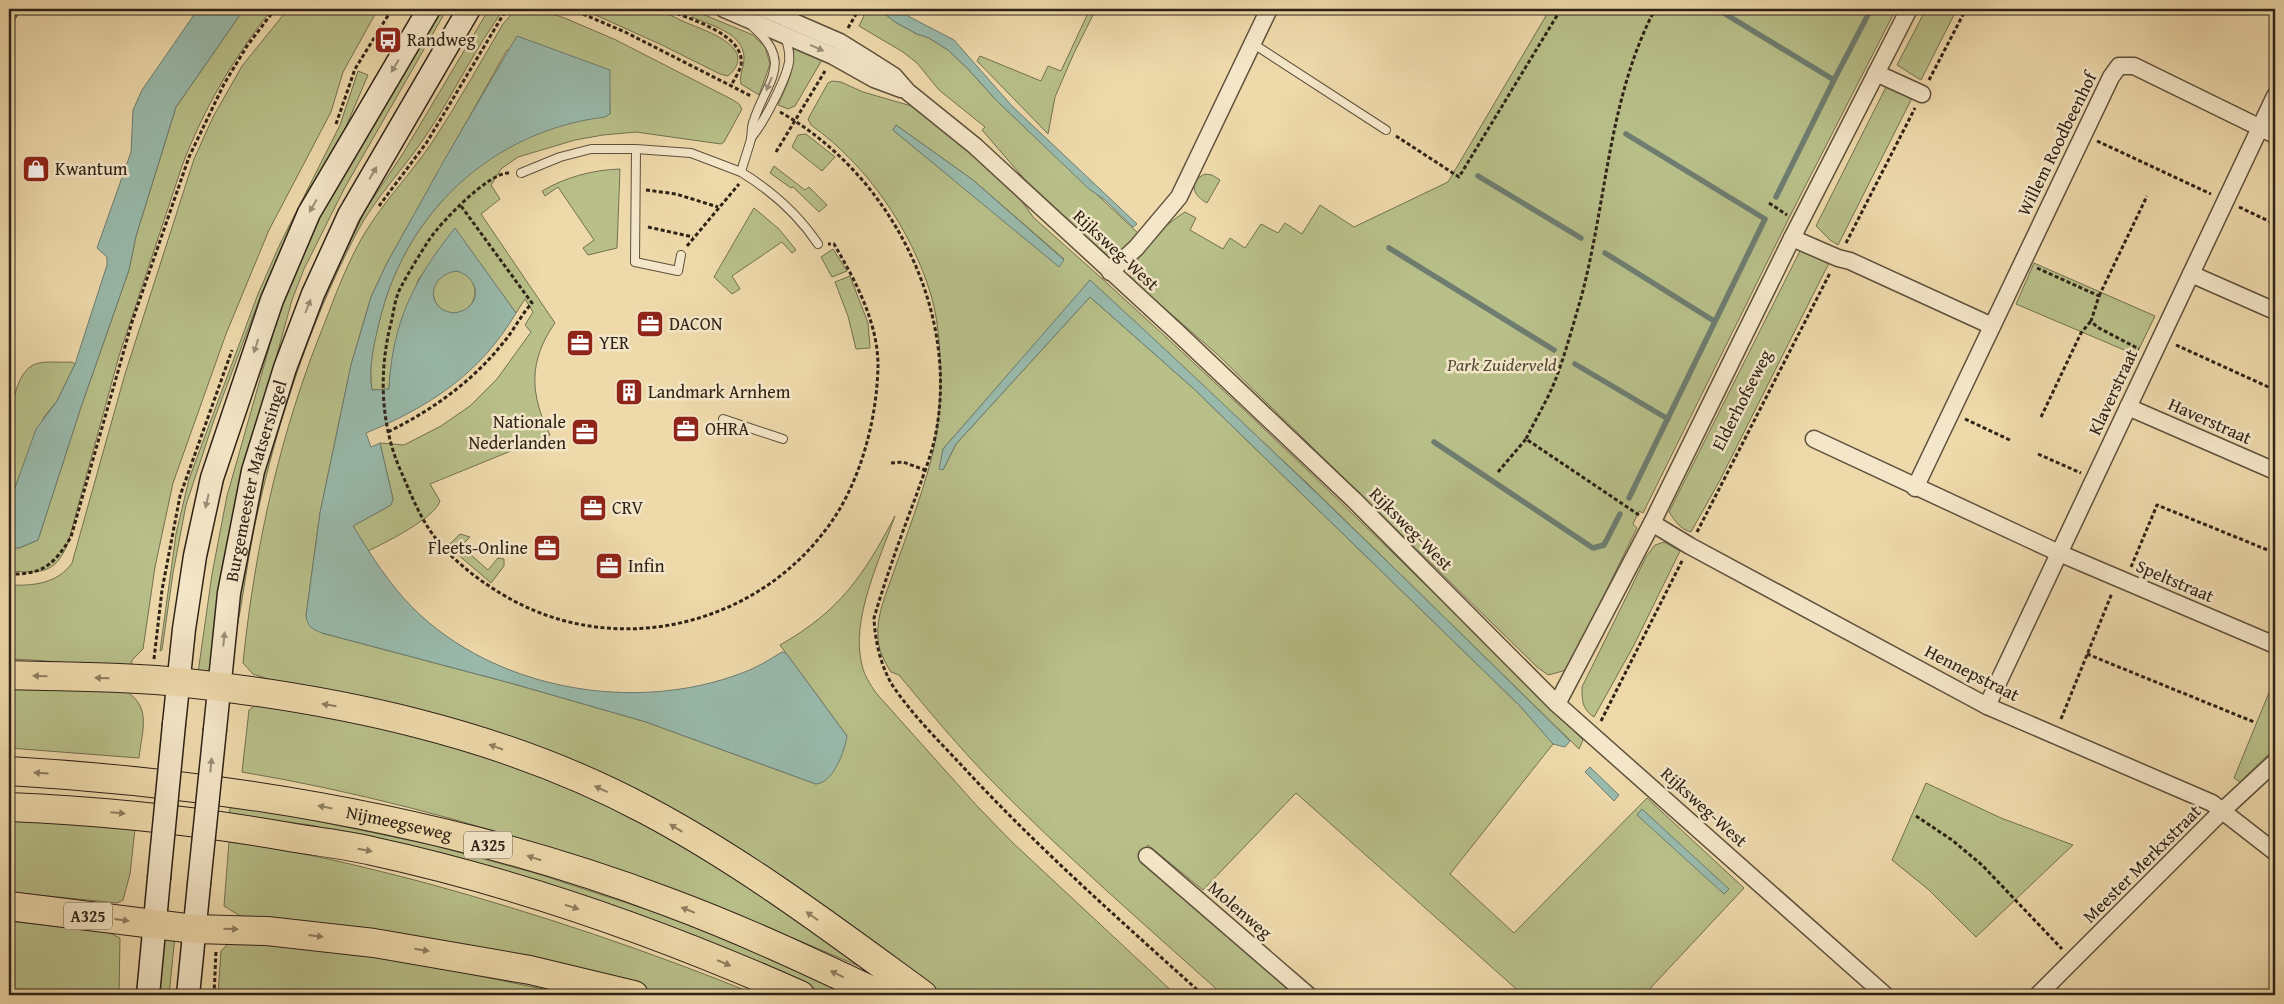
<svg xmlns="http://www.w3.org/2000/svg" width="2284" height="1004" font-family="'Gentium Book Plus',serif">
<rect width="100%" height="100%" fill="#eed9ab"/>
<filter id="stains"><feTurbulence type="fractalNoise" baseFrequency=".004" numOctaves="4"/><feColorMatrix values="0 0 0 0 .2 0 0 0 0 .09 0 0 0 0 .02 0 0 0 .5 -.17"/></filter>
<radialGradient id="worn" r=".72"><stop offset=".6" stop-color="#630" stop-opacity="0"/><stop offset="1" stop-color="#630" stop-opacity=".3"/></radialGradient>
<g fill="#b8bf89" stroke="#737050" fill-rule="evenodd">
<path d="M244,9H272C234,57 204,108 182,166L119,356L68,543C55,575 40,573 9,571V547L19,548L38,540L81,407L129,270L136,236L176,107Z"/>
<path d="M288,9H378L343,72L331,112L269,230L226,334L173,483L155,567L143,649L132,660L131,669C90,666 50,660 9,659V585C33,586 57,584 72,563L125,374L194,159L213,117L242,66Z"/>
<path d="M440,9H447L344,189L304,269L292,300L241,485L211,674L198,673L212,574L227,496L282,302L316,222Z"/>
<path d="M489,9H504C476,47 455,91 429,131C406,167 374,198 355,236C308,327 275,429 254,529C247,563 243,599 236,633L240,589L260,486L284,403L323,298L366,209L402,155Z"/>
<path d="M516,9H539L567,19L616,40L733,100L739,104L742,109L724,142L721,144L636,132L603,135L575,140L518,157L501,169L491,185L500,199L481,214L555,323C528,361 530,395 550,435L430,484L440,501C435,518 385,543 368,551L353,526L391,505L393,499L380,443L404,445L441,426L470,406L497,379L531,332L525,325L533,312L525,299L516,313L455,229L418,280L390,375L389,389L372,390C368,367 374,341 380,319C399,238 457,168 533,135C557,124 584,120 610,114L609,70L507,50L387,263L371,297L351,365L320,513L306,616L322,633L514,684L646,722L816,784L847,736L780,645C840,611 864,575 895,516C880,559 850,620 862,665C864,675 870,684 876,693L977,806L1013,843L1176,995H939L565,758C512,737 458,718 402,705C358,695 313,688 268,679L253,674L243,663C255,546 280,432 325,322C336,293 348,262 363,236C383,202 411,174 433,141C458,103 480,63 503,24Z"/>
<path d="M582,9C605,9 629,7 652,9C663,10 677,19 687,23C706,31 760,48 728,76L720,74L662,45Z"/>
<path d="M862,9H879L895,22L917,34L929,38L948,50L967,68L997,101L1138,233C1130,242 1121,256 1106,254L1034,190L982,130L985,127L939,90L917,63L903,52L859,26L864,16L862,13Z"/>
<path d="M1090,9H1096L1074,53L1055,97L1048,134L977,61L980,56L1041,81L1048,66L1061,71Z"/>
<path d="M1550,9H1896L1791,214L1643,513L1639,511L1633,524L1637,528L1570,664L1563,671L1548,675L1537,667L1218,355L1130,278C1131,254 1166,224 1185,212L1196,218L1190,230L1223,249L1230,238L1245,248L1261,224L1278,233L1285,223L1302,234L1320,205L1354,227L1448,182Z"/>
<path d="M1926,9H1957L1921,80L1897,65Z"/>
<path d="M695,11L753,35L765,47L770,64L759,95L741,84C739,75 744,67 744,58C744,33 710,25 692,17Z"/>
<path d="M793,43L823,58L795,106L788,109L778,105C788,82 796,69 793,43Z"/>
<path d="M358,71L368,75L345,129L282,247L259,300L214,420L186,505L173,573L162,650L160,651L176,534L189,479L258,294L280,244L340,125Z"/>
<path d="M832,81L841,82L863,92L915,107L961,144L1015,192L1034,218C1224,385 1403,562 1583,740L1579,749L1307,483L1090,281L943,449V470L956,444L1090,297L1193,388L1519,705L1550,739L1553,744L1450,874L1514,933L1647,798L1744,888L1644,995H1523L1296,793L1203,890L1148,845L1139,860L1298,995H1223C1144,924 1063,854 989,778C957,745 928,710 899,675L891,672C884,661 878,649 878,637C876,615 887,592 894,571C907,534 921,498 931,460C937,438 939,415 940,393C941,361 940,326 931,295C911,229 867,165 811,125L808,119L828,83ZM896,125L973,180L1064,259L1059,266L893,130Z"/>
<path d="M1886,87L1912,98L1838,245L1830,240L1816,226Z"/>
<path d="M806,134L835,157L822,171L792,147L798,135Z"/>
<path d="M774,166L805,190L809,187L827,205L819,212L793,187L791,188L770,173Z"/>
<path d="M620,169L617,248L588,255L583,248L594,240L558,187L545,196L542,191C566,177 592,170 620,169Z"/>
<path d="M1205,174L1212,175L1220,180L1207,203C1197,197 1191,191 1196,179Z"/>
<path d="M754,208L779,229L796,250L792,253L782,242L732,276L740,289L732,294L714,277Z"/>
<path d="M1802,247L1830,261L1719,482L1691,532C1680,529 1675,521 1669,512Z"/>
<path d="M833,249L847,271L832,277L821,257Z"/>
<path d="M2034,263L2155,316L2136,355L2016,304Z"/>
<circle cx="454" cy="292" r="21"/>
<path d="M850,276L868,323L870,348L856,349L848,316L835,282Z"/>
<path d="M72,362L75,364L57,401L44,417L16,486L9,498C9,468 3,381 33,365C42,360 61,363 72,362Z"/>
<path d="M460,534L470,537L461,546L488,570L498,558L504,559V566L491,583L448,546Z"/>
<path d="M1664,542L1680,551L1634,645L1594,717C1582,709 1582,701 1582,687L1646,557L1655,545Z"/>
<path d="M2275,678V748L2240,782L2234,778Z"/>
<path d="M9,679L126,691C152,708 142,730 139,758L9,748Z"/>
<path d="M257,704L466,743L664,830L888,979C681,887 467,810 242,772L249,710Z"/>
<path d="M1926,783L2001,818L2073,845L1976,937L1929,890L1892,860Z"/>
<path d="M231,803L432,845L535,873L685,922L761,953L851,995H829L733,953L627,911L505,873L311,825L229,815Z"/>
<path d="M9,819L135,829L130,874L123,900L117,903L9,892Z"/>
<path d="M229,842C296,850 361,866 426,883C539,914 649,951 757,995H653L575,976L245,919L224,906Z"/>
<path d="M9,921L110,933L120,938L119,995H9Z"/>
<path d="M163,934L175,936L169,995H157Z"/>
<path d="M237,941L356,953L407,961L538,988L593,995H218L221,951L229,943Z"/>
</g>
<g fill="#99baac" stroke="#6e7d70" fill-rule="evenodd">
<path d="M198,9H244L176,107L136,236L129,270L81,407L38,540L19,548L9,547V498L16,485L36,429L57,401L75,364L107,265V257L97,248L131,152L133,110L142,90Z"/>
<path d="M879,9H908L906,15L954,40L1012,106L1137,224L1133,227L1105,200L1089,189L997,101L967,68L948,50L929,38L917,34L895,22Z"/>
<path d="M517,36L610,70V114L605,117C492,131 405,212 379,323C374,344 368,369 372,390L389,389C392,323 414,279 455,228L516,313C480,374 429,407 366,433L371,447L380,443L393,499L391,505L353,526C371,555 389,584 413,608C495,690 635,714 742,673C756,668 769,660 782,652L786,653L847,736C845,751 833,783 816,784L646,722L514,684L322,633C312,629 308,627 306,616L320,513L351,365L371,297L387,263L446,157ZM457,271C482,279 482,309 454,313C425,310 427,275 457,271Z"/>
<path d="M896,125L973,180L1064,260L1059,267L893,130Z"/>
<path d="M1090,280C1254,430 1412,585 1570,741L1565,747L1553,744L1519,705L1193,388L1090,297L956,444L943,470L939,469L943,449Z"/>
<path d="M1590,767L1619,795L1614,801L1585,772Z"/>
<path d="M1642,809L1729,889L1724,894L1637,815Z"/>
</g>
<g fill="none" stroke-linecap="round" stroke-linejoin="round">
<g stroke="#6e7d70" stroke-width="5.5">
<path d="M1717,9L1834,80L1776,197"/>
<path d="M1834,80L1871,9"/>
<path d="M1626,134L1765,219L1629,498"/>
<path d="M1478,176L1581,238"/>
<path d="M1389,248L1554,350"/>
<path d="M1605,253L1714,321"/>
<path d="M1575,364L1668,419"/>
<path d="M1434,442L1593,548L1604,545L1620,514"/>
</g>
<g stroke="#5e503b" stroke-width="10">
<g id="lane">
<path d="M1252,43L1386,130"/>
<path d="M751,138C763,124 786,80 789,62C790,53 788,44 784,35"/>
<path d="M636,149L635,262L678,271L681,255"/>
<path d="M741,172C772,191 798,214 818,244"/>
<path d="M521,173L560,157L591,149H636L691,153L741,172C744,161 748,150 751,139C752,132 751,126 754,120C767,80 794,63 753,27"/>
<path d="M723,419L783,439"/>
</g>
</g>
<g stroke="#5e503b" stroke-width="19">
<g id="street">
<path d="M724,9L833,56L874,79L901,89"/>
<path d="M764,9L840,42L869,60L894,76L908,92L975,146L1177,332L1354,500L1557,704L1885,995"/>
<path d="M9,12L11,9"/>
<path d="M1876,73L1922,94"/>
<path d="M1792,238L1838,258L1850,261L1992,326"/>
<path d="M1110,272L1136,248L1179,197L1269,9"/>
<path d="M2191,274L2275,311"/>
<path d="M2128,407L2275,471"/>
<path d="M1814,439L2059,553L2275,645"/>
<path d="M1915,488L2111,77L2119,66H2134L2275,135"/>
<path d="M1652,523L1690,546L1987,706L2212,803L2275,852"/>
<path d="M1557,704L1652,523L1792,238L1909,9"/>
<path d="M1987,706L2275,96"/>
<path d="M1147,856L1308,995"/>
<path d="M2038,995L2221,812L2275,762"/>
</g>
</g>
<g stroke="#2e2216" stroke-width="25">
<g id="secondary">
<path d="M174,724L184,629L195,556L212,478L272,300L309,213L429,9"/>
<path id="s1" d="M215,729L229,593L253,471L285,368L313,294L349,215L469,9"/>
<path d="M148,995L159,878"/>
<path d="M188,995L199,884"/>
</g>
</g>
<g stroke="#2e2216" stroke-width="30">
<g id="highway">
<path d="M9,675C65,677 122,676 178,682C338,699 502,733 646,810C744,862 834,930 923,995"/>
<path id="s2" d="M9,771C233,784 457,822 668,902C741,929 811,962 881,995"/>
<path d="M9,807C105,811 200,821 295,838C321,842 347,845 372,851C519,883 663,934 800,995"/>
<path d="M9,906L194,929L267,931L374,943L530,970L634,995"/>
</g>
</g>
<g stroke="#2e2216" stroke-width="3" stroke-dasharray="4 2.5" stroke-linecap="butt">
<path d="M571,9L625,32L751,96"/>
<path d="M665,9C687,18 746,34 741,65C739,73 734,79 731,86"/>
<path d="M848,28L859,9"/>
<path d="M1929,80L1966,9"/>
<path d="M780,112C892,175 963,315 934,442C929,461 922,479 916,496C901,536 886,577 874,618C875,640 880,663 891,683C911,714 940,742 965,769C1039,849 1122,922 1203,995"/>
<path d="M336,124L355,69L392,9"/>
<path d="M1396,136L1459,177L1561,9"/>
<path d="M2097,141L2211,194"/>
<path d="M776,152L825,71"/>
<path d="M509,173C489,172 441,222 429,240C420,254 410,270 402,285C396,295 394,308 392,319C378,371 380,427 403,476C409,490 415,505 423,519C442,554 479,582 514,601C625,660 765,622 834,518C862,476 877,417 878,366C878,322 855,280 834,244H828"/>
<path d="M646,190L676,194L718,207"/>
<path d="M1769,203L1787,215"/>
<path d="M379,206L427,142L503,15L511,9"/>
<path d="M2239,207L2275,224"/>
<path d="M648,227L693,237"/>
<path d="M1846,243L1915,108"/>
<path d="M687,246L739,184"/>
<path d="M2037,268L2099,296L2091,321L2097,327L2139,349"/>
<path d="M2099,296L2147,196"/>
<path d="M2176,345L2275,390"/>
<path d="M2041,417L2081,333L2091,321"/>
<path d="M1965,419L2012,441"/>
<path d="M388,432C432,410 472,382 503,343C514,330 521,315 532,303L461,206"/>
<path d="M2038,454L2081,473"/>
<path d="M891,463L903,462L925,470"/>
<path d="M1498,472L1526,439"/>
<path d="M1639,515L1526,439C1535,420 1547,401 1555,381C1565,355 1573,325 1581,298C1607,201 1608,99 1655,9"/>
<path d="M1697,532L1830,273"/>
<path d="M2131,567L2157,505L2275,553"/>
<path d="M9,574C42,575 54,565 71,537L132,322L189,157L224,84L247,46L275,9"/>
<path d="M2087,654L2254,722"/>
<path d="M154,659L162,590L180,496L232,350"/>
<path d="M2061,719L2112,593"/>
<path d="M1601,721L1683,559"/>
<path d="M1916,816L1952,840L1982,865L2062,949"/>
<path d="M214,995L216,951"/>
</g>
<use href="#lane" stroke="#f4e6c8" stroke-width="8"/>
<use href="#street" stroke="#f4e6c8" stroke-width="16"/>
<use href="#secondary" stroke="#f4e6c8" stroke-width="22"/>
<use href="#highway" stroke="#eed9ab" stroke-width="28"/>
<g stroke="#2e2216" stroke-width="25" stroke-linecap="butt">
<g id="secondary-bridge">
<path d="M159,878L174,724"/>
<path d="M199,884L215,729"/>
</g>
</g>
<use href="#secondary-bridge" stroke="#f4e6c8" stroke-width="22"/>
</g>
<defs><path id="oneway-solid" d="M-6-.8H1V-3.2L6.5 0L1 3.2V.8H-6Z" transform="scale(1.25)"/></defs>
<g fill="#9b8e78">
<use href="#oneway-solid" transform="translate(817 48) rotate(24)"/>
<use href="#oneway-solid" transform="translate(395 66) rotate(120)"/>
<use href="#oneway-solid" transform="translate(769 84) rotate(113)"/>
<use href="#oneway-solid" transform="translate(373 173) rotate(-60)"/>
<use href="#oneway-solid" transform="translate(313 206) rotate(120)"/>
<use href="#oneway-solid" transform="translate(308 306) rotate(-69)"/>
<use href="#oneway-solid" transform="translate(256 346) rotate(108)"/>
<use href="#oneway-solid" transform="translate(207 501) rotate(103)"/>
<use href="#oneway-solid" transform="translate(224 639) rotate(-84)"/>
<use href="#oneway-solid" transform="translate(211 765) rotate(-84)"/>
</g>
<g fill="#8e7e60">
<use href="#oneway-solid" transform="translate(40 676) rotate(-178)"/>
<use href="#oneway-solid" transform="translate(102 678) rotate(-178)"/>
<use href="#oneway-solid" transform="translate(329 705) rotate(-171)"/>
<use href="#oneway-solid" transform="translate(496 747) rotate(-161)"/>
<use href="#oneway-solid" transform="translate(41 773) rotate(-177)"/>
<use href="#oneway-solid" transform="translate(601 789) rotate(-155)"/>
<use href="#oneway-solid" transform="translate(325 807) rotate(-169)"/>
<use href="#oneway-solid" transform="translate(118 813) rotate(5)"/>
<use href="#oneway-solid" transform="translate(676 828) rotate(-149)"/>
<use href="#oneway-solid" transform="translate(365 850) rotate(10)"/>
<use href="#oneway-solid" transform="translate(534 858) rotate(-163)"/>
<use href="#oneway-solid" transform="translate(572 907) rotate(18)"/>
<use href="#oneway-solid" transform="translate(688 910) rotate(-158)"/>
<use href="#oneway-solid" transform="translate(812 916) rotate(-145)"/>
<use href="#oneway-solid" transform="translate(122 920) rotate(7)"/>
<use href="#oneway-solid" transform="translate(231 929) rotate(2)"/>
<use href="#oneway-solid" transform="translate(316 936) rotate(7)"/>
<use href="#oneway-solid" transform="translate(422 950) rotate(9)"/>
<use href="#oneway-solid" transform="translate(724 963) rotate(23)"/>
<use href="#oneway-solid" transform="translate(837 974) rotate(-154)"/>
</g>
<defs>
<g id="bus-square" transform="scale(1.4375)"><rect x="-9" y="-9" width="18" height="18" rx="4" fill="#8f2418" stroke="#f4e6c8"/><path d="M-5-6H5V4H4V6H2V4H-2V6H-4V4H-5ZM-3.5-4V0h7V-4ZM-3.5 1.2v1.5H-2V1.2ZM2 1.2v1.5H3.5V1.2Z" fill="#fff"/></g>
<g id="shop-square" transform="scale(1.4375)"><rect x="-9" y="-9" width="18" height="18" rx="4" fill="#8f2418" stroke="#f4e6c8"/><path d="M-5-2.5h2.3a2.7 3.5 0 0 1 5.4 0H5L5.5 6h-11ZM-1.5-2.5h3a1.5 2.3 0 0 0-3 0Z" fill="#fff"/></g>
<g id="office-square" transform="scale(1.4375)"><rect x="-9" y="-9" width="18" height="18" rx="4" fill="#8f2418" stroke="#f4e6c8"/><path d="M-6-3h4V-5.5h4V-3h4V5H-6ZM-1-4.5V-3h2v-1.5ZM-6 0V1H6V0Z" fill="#fff"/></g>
<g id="building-square" transform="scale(1.4375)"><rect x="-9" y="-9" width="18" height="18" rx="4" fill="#8f2418" stroke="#f4e6c8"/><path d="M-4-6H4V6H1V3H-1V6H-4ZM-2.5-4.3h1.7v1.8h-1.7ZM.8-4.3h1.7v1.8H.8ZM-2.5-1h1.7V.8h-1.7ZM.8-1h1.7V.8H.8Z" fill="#fff"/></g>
</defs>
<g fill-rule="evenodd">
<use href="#bus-square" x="388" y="40"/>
<use href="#shop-square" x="36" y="169"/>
<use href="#office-square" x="650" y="324"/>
<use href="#office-square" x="580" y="343"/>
<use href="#building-square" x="629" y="392"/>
<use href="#office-square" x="686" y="429"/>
<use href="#office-square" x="585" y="432"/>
<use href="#office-square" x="593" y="508"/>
<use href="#office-square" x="547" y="548"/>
<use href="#office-square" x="609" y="566"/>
</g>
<g text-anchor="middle" stroke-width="5" stroke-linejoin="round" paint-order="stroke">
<g fill="#f4e6c8" stroke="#695d4b" stroke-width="1">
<rect x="464" y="831.5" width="48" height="27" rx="4"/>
<rect x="64" y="902.5" width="48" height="27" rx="4"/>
</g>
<g font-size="16" font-weight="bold" fill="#2e2216">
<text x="488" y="851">A325</text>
<text x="88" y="922">A325</text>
</g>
<g font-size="18" fill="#2e2216" stroke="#f4e6c8" text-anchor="start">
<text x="407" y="46">Randweg</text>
<text x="55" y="175">Kwantum</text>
<text x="669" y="330">DACON</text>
<text x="599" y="349">YER</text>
<text x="648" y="398">Landmark Arnhem</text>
<text x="566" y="428" text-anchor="end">Nationale<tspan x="566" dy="21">Nederlanden</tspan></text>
<text x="705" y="435">OHRA</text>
<text x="612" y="514">CRV</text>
<text x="528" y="554" text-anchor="end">Fleets-Online</text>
<text x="628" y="572">Infin</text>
</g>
<g font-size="18" fill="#2e2216" stroke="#f4e6c8">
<text transform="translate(2057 144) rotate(-64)" y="6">Willem Roodbeenhof</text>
<text transform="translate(1116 250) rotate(43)" y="6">Rijksweg-West</text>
<text transform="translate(2113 392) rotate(-65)" y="6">Klaverstraat</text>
<text transform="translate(1742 400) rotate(-63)" y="6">Elderhofseweg</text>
<text transform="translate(2210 421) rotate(24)" y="6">Haverstraat</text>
<text dy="6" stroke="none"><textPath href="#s1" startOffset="252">Burgemeester Matsersingel</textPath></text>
<text transform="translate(1411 529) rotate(45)" y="6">Rijksweg-West</text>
<text transform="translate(2175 581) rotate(23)" y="6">Speltstraat</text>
<text transform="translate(1972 673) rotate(27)" y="6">Hennepstraat</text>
<text transform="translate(1704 807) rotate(42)" y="6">Rijksweg-West</text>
<text dy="6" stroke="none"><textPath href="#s2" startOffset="394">Nijmeegseweg</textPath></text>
<text transform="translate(2142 864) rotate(-45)" y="6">Meester Merkxstraat</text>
<text transform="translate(1240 910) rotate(41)" y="6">Molenweg</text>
</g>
<g font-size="18" font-style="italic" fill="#504933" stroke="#f4e6c8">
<text x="1502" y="371">Park Zuiderveld</text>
</g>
</g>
<rect width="2284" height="1004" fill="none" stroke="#eed9ab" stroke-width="30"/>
<rect x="10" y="10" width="2264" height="984" fill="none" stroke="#2e2216" stroke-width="2.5"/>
<rect x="15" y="15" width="2254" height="974" fill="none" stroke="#2e2216"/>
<rect width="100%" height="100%" filter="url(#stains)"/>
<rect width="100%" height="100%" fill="url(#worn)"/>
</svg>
